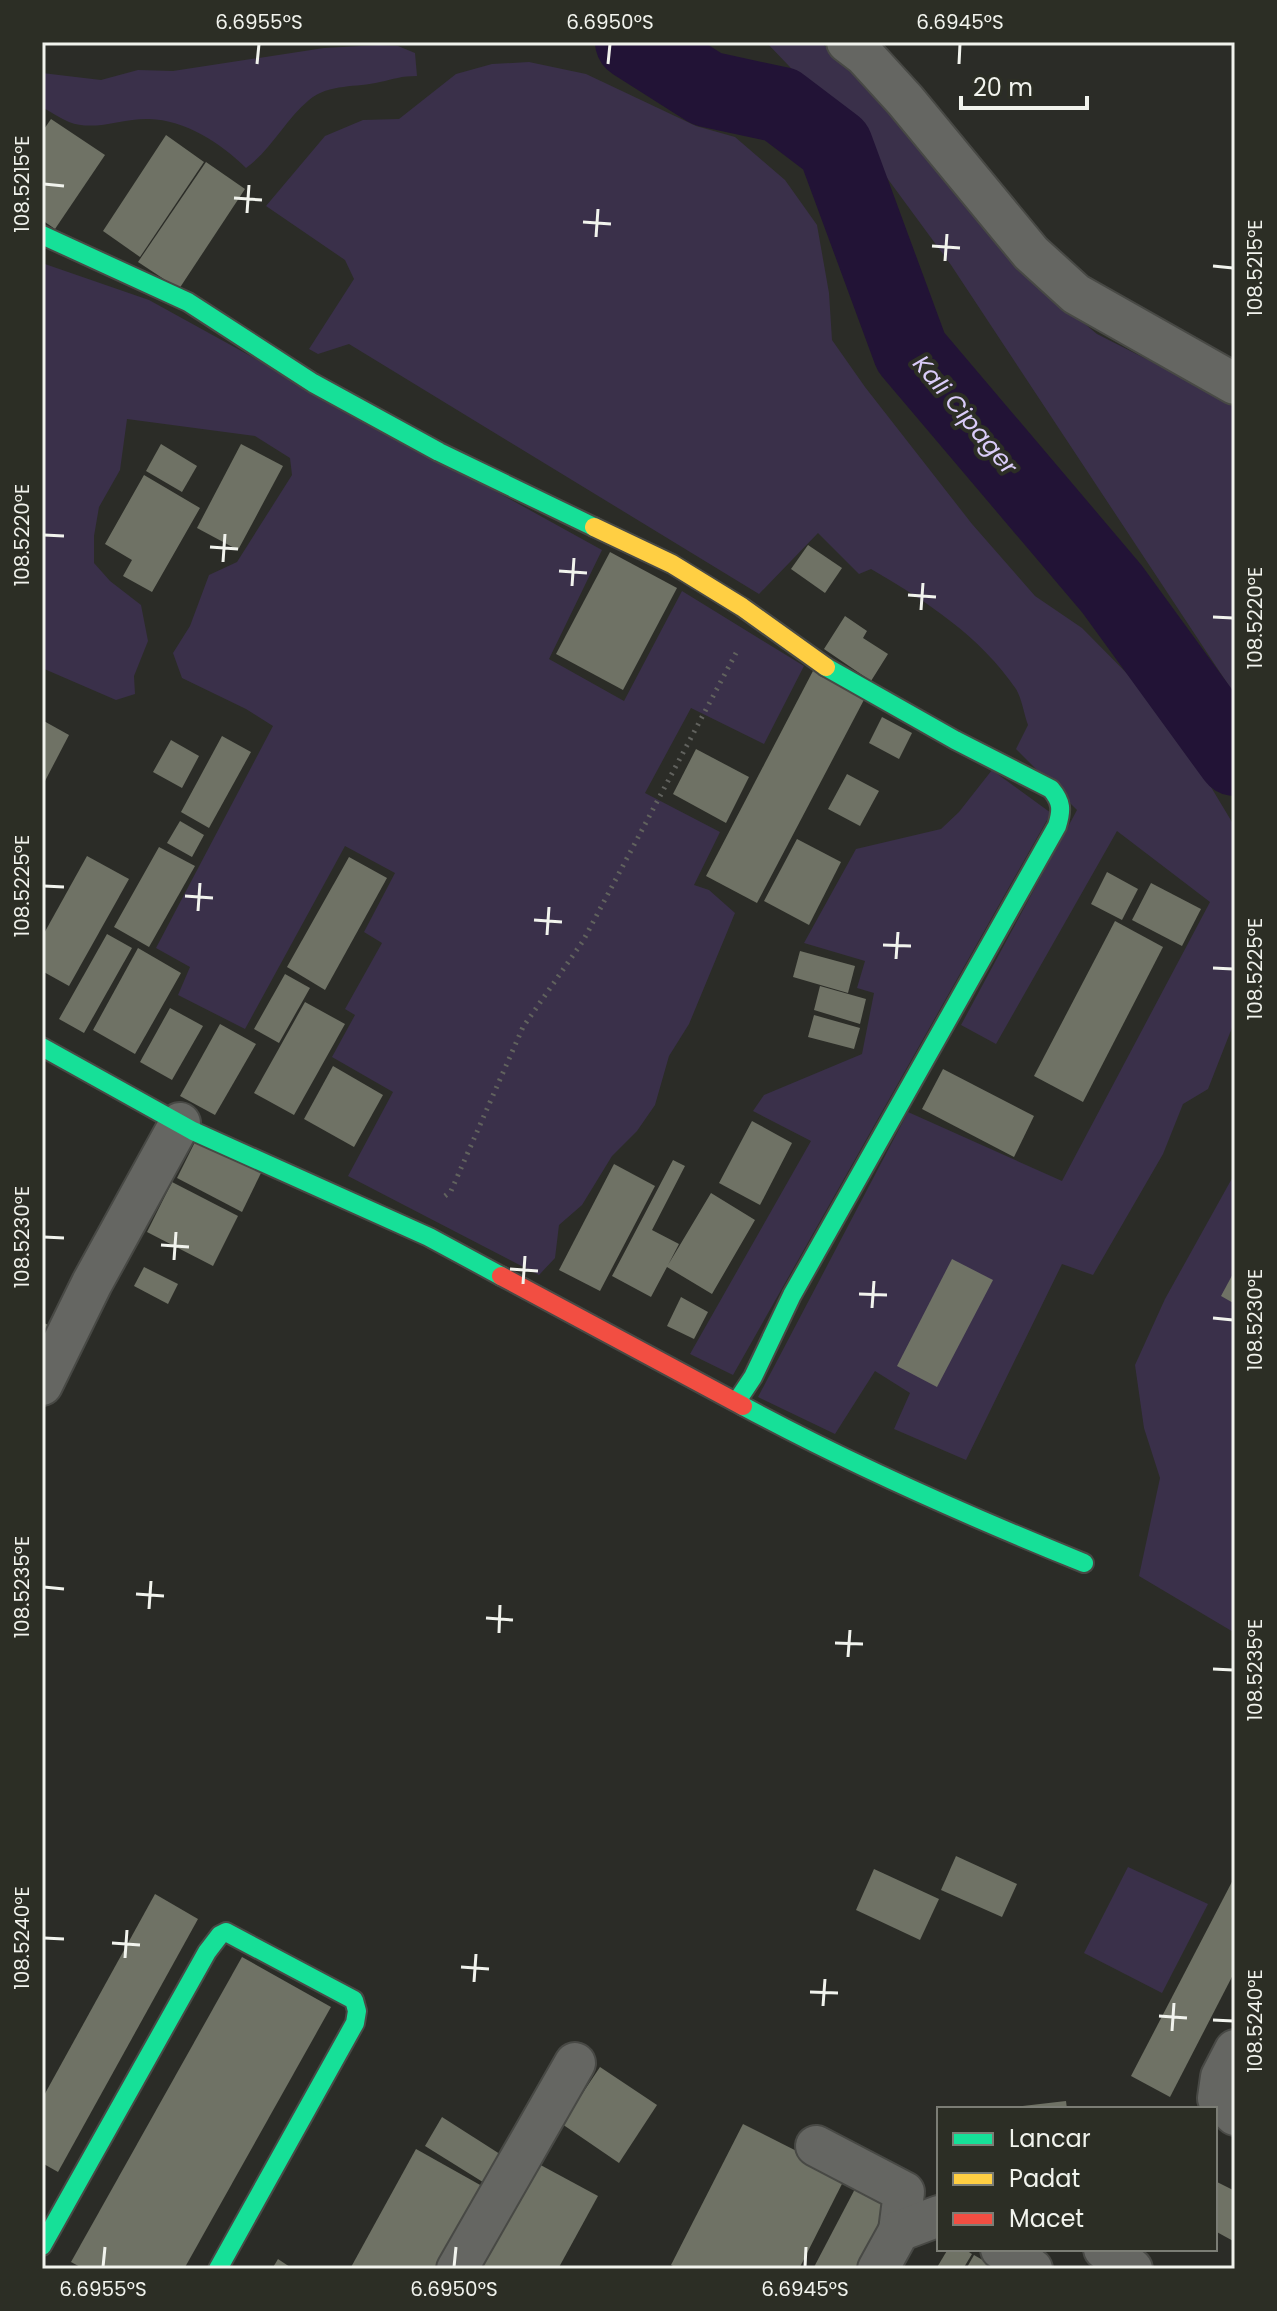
<svg xmlns="http://www.w3.org/2000/svg" width="1277" height="2311" font-family="Poppins,sans-serif">
<rect width="100%" height="100%" fill="#2b2c27"/>
<g fill="#3a304a">
<path d="M766,42H821L879,100L1055,299L1097,334L1235,404V695L951,265L857,137Z"/>
<path d="M379,45L398,46L415,53L417,76C401,76 394,79 380,82C356,88 330,83 309,100C285,120 271,150 246,168C221,143 185,120 149,119C123,118 94,132 69,122C60,118 51,112 42,107V73L101,80L138,70L173,71L324,48Z"/>
<path d="M529,62L586,74L696,126L735,137L785,180L817,225L829,293L832,340L865,387L972,524L1035,596L1082,628L1167,714L1235,827V1020L1208,1089L1183,1104L1163,1154L1093,1275L1062,1264L966,1460L894,1429L910,1393L875,1371L835,1434L758,1397L908,1112L1062,1181L1210,902L1117,831L996,1044L961,1025L1077,810L1016,749L1028,725C1024,714 1022,699 1016,689C981,637 925,600 871,569L859,574L818,533L759,594L349,344L318,354L309,349L354,279L345,260L266,206L325,136L363,120L399,119L456,74L492,64Z"/>
<path d="M42,263L149,300L602,550L549,659L624,701L682,591L804,666L764,744L691,708L645,793L720,832L694,885L709,890L735,913L689,1024L669,1056L655,1105L637,1131L612,1156L582,1205L559,1225L555,1258L539,1275L348,1176L393,1092L332,1057L355,1015L345,1009L382,943L364,932L395,873L345,846L245,1029L178,995L190,967L156,948L273,726L246,709L182,678L173,653L190,626L209,575L237,562L292,475L290,458L255,436L127,419L120,470L99,507L94,536V563L110,581L141,605L148,641L134,676L135,694L116,700L42,668Z"/>
<path d="M992,770L1051,813L733,1375L690,1354L811,1141L753,1111L764,1095L862,1054L874,993L857,988L865,961L804,943L856,849L941,829L959,812Z"/>
<path d="M1235,1173V1633L1139,1576L1160,1478L1144,1428L1135,1365L1165,1299Z"/>
<path d="M1128,1867L1208,1904L1162,1993L1084,1953Z"/>
</g>
<g fill="none" stroke-linecap="round" stroke-linejoin="round">
<path stroke="#221336" stroke-width="76" d="M633,42L707,89L781,105L835,146L911,352L1112,589L1235,758"/>
</g>
<g fill="#6f7265">
<path d="M51,119L105,155L55,229L42,220V132Z"/>
<path d="M166,135L204,162L140,257L103,231Z"/>
<path d="M206,162L245,189L179,289L138,262Z"/>
<path d="M161,444L197,466L182,492L146,471Z"/>
<path d="M241,444L283,466L238,550L197,528Z"/>
<path d="M144,475L200,508L152,592L123,576L132,560L105,544Z"/>
<path d="M808,545L842,568L825,593L791,569Z"/>
<path d="M610,552L677,588L623,690L556,654Z"/>
<path d="M845,616L867,631L863,638L888,654L871,681L824,649Z"/>
<path d="M814,669L866,696L757,903L706,876Z"/>
<path d="M882,717L912,733L899,759L869,743Z"/>
<path d="M42,720L69,735L45,781L42,779Z"/>
<path d="M222,736L251,752L209,828L181,812Z"/>
<path d="M171,740L199,756L182,788L153,772Z"/>
<path d="M696,749L749,777L726,823L673,794Z"/>
<path d="M847,774L879,791L860,826L828,809Z"/>
<path d="M180,821L204,835L192,857L167,843Z"/>
<path d="M797,839L841,862L809,925L764,901Z"/>
<path d="M159,847L195,866L149,947L114,927Z"/>
<path d="M87,856L129,879L69,986L42,971V937Z"/>
<path d="M349,857L387,878L325,990L287,967Z"/>
<path d="M1107,872L1138,889L1122,920L1091,904Z"/>
<path d="M1151,883L1201,909L1182,946L1132,920Z"/>
<path d="M1115,921L1163,947L1083,1102L1034,1076Z"/>
<path d="M107,934L132,948L84,1033L59,1019Z"/>
<path d="M138,948L181,973L135,1054L93,1030Z"/>
<path d="M800,951L855,966L848,993L793,977Z"/>
<path d="M285,974L310,988L279,1043L254,1029Z"/>
<path d="M820,986L866,999L860,1024L814,1010Z"/>
<path d="M305,1002L345,1024L294,1115L254,1093Z"/>
<path d="M170,1008L203,1026L172,1080L140,1062Z"/>
<path d="M814,1015L860,1028L854,1049L808,1037Z"/>
<path d="M220,1024L256,1044L215,1115L180,1096Z"/>
<path d="M333,1066L383,1095L354,1147L304,1119Z"/>
<path d="M943,1069L1034,1116L1014,1157L922,1109Z"/>
<path d="M752,1121L792,1143L760,1205L719,1183Z"/>
<path d="M196,1140L261,1173L242,1212L177,1178Z"/>
<path d="M673,1160L685,1166L652,1230L679,1244L668,1265L711,1193L755,1220L712,1294L667,1267L651,1297L612,1276Z"/>
<path d="M614,1164L655,1186L600,1291L559,1270Z"/>
<path d="M172,1182L238,1216L213,1266L147,1232Z"/>
<path d="M952,1259L993,1280L937,1387L897,1366Z"/>
<path d="M144,1267L178,1284L168,1304L134,1286Z"/>
<path d="M1235,1270V1304L1221,1296Z"/>
<path d="M681,1297L708,1312L694,1339L667,1326Z"/>
<path d="M42,1322L59,1330L42,1364Z"/>
<path d="M956,1856L1017,1884L1002,1917L941,1890Z"/>
<path d="M874,1869L939,1899L920,1940L856,1910Z"/>
<path d="M1235,1876V1971L1170,2097L1131,2076Z"/>
<path d="M155,1894L198,1919L58,2172L42,2163V2099Z"/>
<path d="M242,1957L331,2007L184,2269H84L71,2262Z"/>
<path d="M600,2067L657,2105L619,2163L562,2124Z"/>
<path d="M1066,2101L1067,2109H1013V2107Z"/>
<path d="M442,2117L503,2156L486,2184L425,2146Z"/>
<path d="M743,2124L846,2176L799,2269H679L671,2265Z"/>
<path d="M416,2149L482,2186L437,2269H350Z"/>
<path d="M535,2162L598,2196L558,2269H475Z"/>
<path d="M1215,2181L1235,2191V2242L1215,2231Z"/>
<path d="M856,2187L895,2208L863,2269H813Z"/>
<path d="M948,2249H964L972,2254L963,2269H936Z"/>
<path d="M974,2255L998,2269H966Z"/>
<path d="M278,2259L293,2269H272Z"/>
</g>
<g fill="none" stroke-linecap="round" stroke-linejoin="round">
<g stroke="#484945" stroke-width="44">
<g id="street">
<path d="M847,42L864,55L905,100L1031,253L1076,294L1235,384"/>
<path d="M42,1385L92,1283L180,1123"/>
<path d="M1235,2050L1221,2077L1218,2098L1235,2115"/>
<path d="M816,2146L904,2192L899,2231"/>
<path d="M1001,2249L1032,2269"/>
<path d="M1104,2249L1132,2269"/>
<path d="M457,2269L575,2063"/>
<path d="M878,2269L899,2231L939,2216"/>
</g>
</g>
<g stroke="#484945" stroke-width="22">
<g id="fast">
<path d="M42,235L188,302L313,383L439,452L594,527"/>
<path d="M42,1047L193,1131L429,1237L501,1276"/>
<path d="M737,1401L753,1377L792,1295L1057,826C1062,810 1062,802 1051,789L955,740L826,667"/>
<path d="M743,1406C854,1466 968,1516 1084,1563"/>
<path d="M42,2246L207,1952L220,1935L226,1932L354,2000L357,2011L355,2023L218,2269"/>
</g>
</g>
<g stroke="#484945" stroke-width="22">
<path id="slow" d="M594,527L672,564L742,607L826,667"/>
</g>
<g stroke="#484945" stroke-width="22">
<path id="jam" d="M501,1276L743,1406"/>
</g>
<path stroke="#61625e" stroke-width="5" stroke-dasharray="2 6" stroke-linecap="butt" d="M445,1196L451,1191L523,1027L583,941L736,653"/>
<use href="#street" stroke="#656662" stroke-width="40"/>
<use href="#fast" stroke="#16e098" stroke-width="18"/>
<use href="#slow" stroke="#ffcf43" stroke-width="18"/>
<use href="#jam" stroke="#f24e42" stroke-width="18"/>
</g>
<path fill="none" stroke="#f1f3ed" stroke-width="3" d="M257,64L259,44M608,64L610,44M959,64L960,44M44,184L64,186M234,198L262,200M247,213L249,185M583,222L611,224M596,237L598,209M932,246L960,248M945,261L947,234M1213,266L1233,268M44,535L64,536M210,547L238,549M223,562L225,534M559,571L587,573M572,586L574,558M908,595L936,597M921,610L923,583M1213,617L1233,618M44,886L64,887M185,896L213,898M198,911L200,883M534,920L562,922M547,935L549,907M883,945L911,946M896,959L898,932M1213,968L1233,969M44,1237L64,1238M161,1245L189,1247M174,1260L176,1232M510,1269L538,1271M523,1284L525,1256M859,1294L887,1295M872,1308L874,1281M1213,1318L1233,1320M44,1587L64,1589M136,1594L164,1596M149,1609L151,1581M486,1618L513,1620M499,1633L500,1605M835,1643L863,1644M848,1657L850,1630M1213,1669L1233,1670M44,1938L64,1939M112,1943L140,1945M125,1958L127,1930M461,1967L489,1969M474,1982L476,1954M810,1992L838,1993M823,2006L825,1979M1159,2016L1187,2018M1213,2020L1233,2021M1172,2031L1174,2003M103,2267L105,2247M454,2267L456,2247M805,2267L806,2247"/>
<g text-anchor="middle" stroke-width="8" stroke-linejoin="round" paint-order="stroke">
<g font-size="24" font-style="italic" fill="#daccf9" stroke="#2c2e25">
<text transform="translate(965 415) rotate(50)" y="8">Kali Cipager</text>
</g>
</g>
<rect width="1277" height="2311" fill="none" stroke="#2c2e25" stroke-width="88"/>
<rect x="937" y="2107" width="280" height="144" fill="#2c2e25" stroke="#7b7d75" stroke-width="2"/>
<rect x="953" y="2133" width="40" height="12" fill="#16e098" stroke="#7b7d75" stroke-width="2"/>
<text x="1009" y="2147" font-size="24" fill="#f1f3ed">Lancar</text>
<rect x="953" y="2173" width="40" height="12" fill="#ffcf43" stroke="#7b7d75" stroke-width="2"/>
<text x="1009" y="2187" font-size="24" fill="#f1f3ed">Padat</text>
<rect x="953" y="2213" width="40" height="12" fill="#f24e42" stroke="#7b7d75" stroke-width="2"/>
<text x="1009" y="2227" font-size="24" fill="#f1f3ed">Macet</text>
<path d="M961 96v12h126v-12" fill="none" stroke="#f1f3ed" stroke-width="4"/>
<text x="973" y="96" font-size="24" fill="#f1f3ed" stroke="#2c2e25" stroke-width="6" paint-order="stroke">20 m</text>
<rect x="44" y="44" width="1189" height="2223" fill="none" stroke="#f1f3ed" stroke-width="3"/>
<g font-size="20" text-anchor="middle" fill="#f1f3ed">
<text x="259" y="29">6.6955°S</text>
<text x="610" y="29">6.6950°S</text>
<text x="960" y="29">6.6945°S</text>
<text transform="translate(22 184) rotate(-90)" y="7">108.5215°E</text>
<text transform="translate(1255 268) rotate(-90)" y="7">108.5215°E</text>
<text transform="translate(22 535) rotate(-90)" y="7">108.5220°E</text>
<text transform="translate(1255 618) rotate(-90)" y="7">108.5220°E</text>
<text transform="translate(22 886) rotate(-90)" y="7">108.5225°E</text>
<text transform="translate(1255 969) rotate(-90)" y="7">108.5225°E</text>
<text transform="translate(22 1237) rotate(-90)" y="7">108.5230°E</text>
<text transform="translate(1255 1320) rotate(-90)" y="7">108.5230°E</text>
<text transform="translate(22 1587) rotate(-90)" y="7">108.5235°E</text>
<text transform="translate(1255 1670) rotate(-90)" y="7">108.5235°E</text>
<text transform="translate(22 1938) rotate(-90)" y="7">108.5240°E</text>
<text transform="translate(1255 2021) rotate(-90)" y="7">108.5240°E</text>
<text x="103" y="2296">6.6955°S</text>
<text x="454" y="2296">6.6950°S</text>
<text x="805" y="2296">6.6945°S</text>
</g>
</svg>
